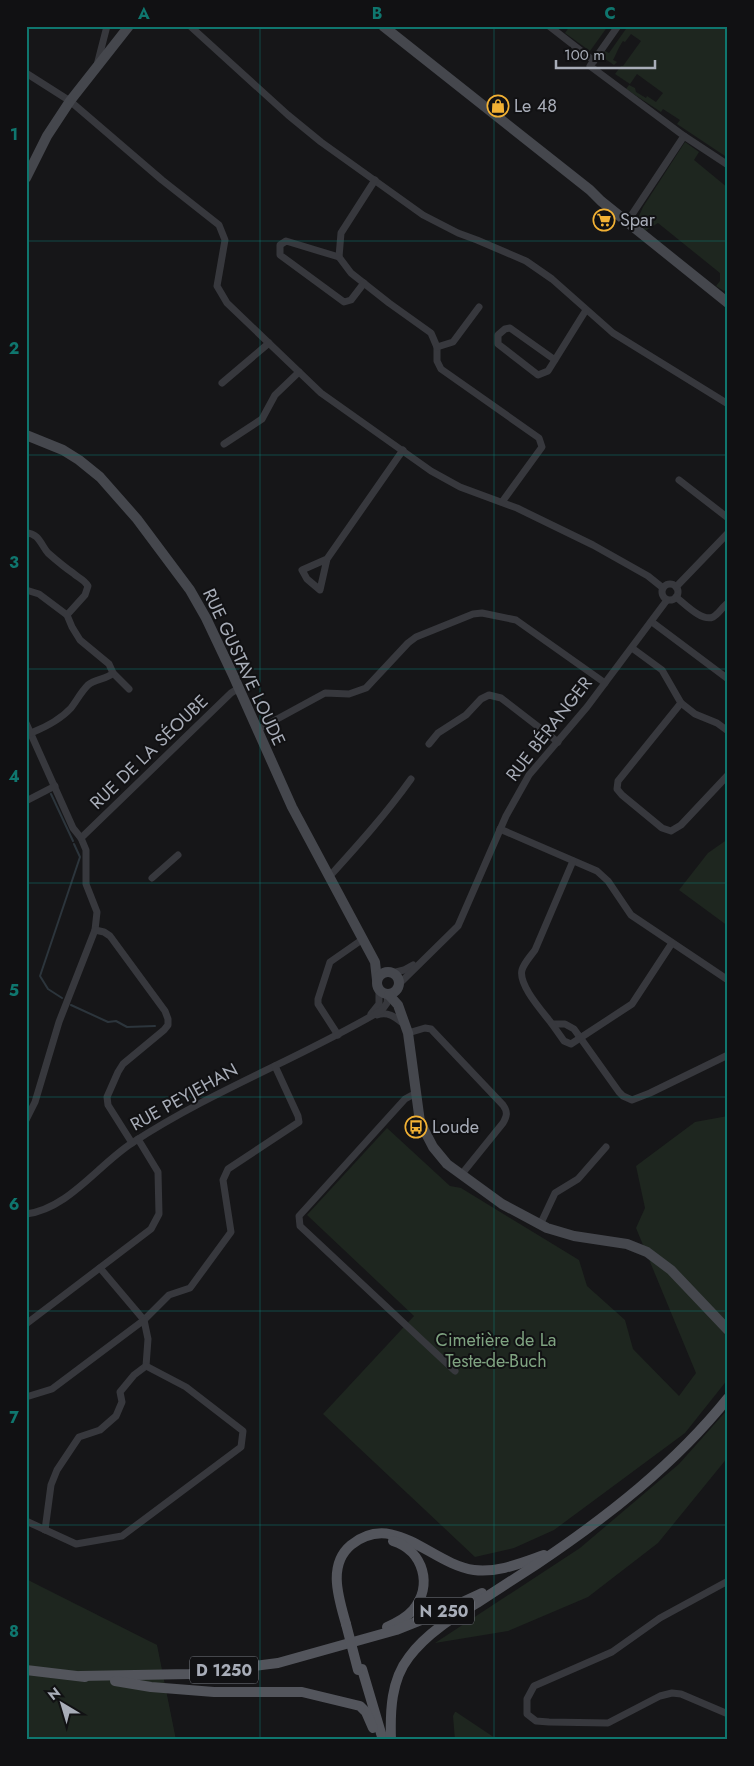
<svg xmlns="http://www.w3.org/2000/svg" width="754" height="1766" font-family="Jost,sans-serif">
<rect width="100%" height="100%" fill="#161618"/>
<g fill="#1e261f">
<path d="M570,26H608L590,51L565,33Z"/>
<path d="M628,26H728V158L677,124L680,120L663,109L661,112L626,89L629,85L635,88L636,92L646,98L647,96L656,102L663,93L637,74L630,84L615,74L621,66H623L641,41L631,34L625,42L623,41C618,48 617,53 613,60L617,62L614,65L601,56L605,51L609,53Z"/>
<path d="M685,142L699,152L694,160L728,188V287L724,291L716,286L720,281V273L658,223L645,231L635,225L643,207Z"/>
<path d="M728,839V926L679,890L708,853Z"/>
<path d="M728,1116V1379L685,1433L554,1530L514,1548L475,1557L323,1414L414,1316L307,1215L387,1128L450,1186L461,1188L579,1260L587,1286L625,1320L633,1349L679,1396L696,1373L636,1228L645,1208L636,1166L695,1122Z"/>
<path d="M728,1409V1457L658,1543L588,1597L508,1631L435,1643L580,1548L679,1464Z"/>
<path d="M26,1579L157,1645L176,1740H26Z"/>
<path d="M455,1712H456L498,1740H455L453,1716Z"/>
</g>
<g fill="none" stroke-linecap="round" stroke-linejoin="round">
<g stroke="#2c353c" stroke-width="2">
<path d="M51,794L73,841"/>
<path d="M62,998L48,989L40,976L80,857L74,844"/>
<path d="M71,1005L108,1022L116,1021L127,1027L155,1026"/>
</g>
<g stroke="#37383d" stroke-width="7">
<path d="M190,26L288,115L321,142L423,215L458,233L477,240L526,261L552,279L613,333L728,404"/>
<path d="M549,26L594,61"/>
<path d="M618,26L590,66L684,136L627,222"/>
<path d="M97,65L107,26"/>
<path d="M26,73L70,101L162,180L219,225L225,240L217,286L227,303L321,393L431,471L460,487L517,508L593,545L648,576L663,588"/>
<path d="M684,136L728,165"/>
<path d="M375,180L341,233L339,257L351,273L389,303L431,333L437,347V361L441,369L539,438L542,447L502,502"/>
<path d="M339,257L286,241L280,245V255L344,302L351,300L364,283"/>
<path d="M437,347L453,342L479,307"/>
<path d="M555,360L510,328L505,329L498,335V344L538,375L548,371L586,310"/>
<path d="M222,383L269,343"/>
<path d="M224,444L262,419L275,395L299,372"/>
<path d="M679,480L728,518"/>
<path d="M26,533C39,533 41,545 48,553C56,560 64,567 73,573C78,578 84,579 88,586L85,595L67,615"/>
<path d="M327,559L320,590L307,579L302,570L327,559L403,450"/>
<circle cx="670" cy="592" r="8"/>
<path d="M676,587L728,533"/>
<path d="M26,590L39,594L67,615L72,627L80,640L109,664L113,673L129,689"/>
<path d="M676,597C685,604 702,622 713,617C719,614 722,607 728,603"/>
<path d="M652,622L728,679"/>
<path d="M632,648L662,670L681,703L695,714L717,723L728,731"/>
<path d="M681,703L618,781L617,789L622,795L662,828L671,831L681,825L728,775"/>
<path d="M26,723L73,828L81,838L86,850V884L97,912L95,930L59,1022L35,1102L26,1120"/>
<path d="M257,730L325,693L349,694L366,688L408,643L416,637L473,614L482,613L516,620L605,683"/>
<path d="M31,733C46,727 60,720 71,708C77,700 81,692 88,685C96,678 106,680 113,673"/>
<path d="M429,744L438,733L466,715L481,699L489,695L501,698L558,742"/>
<path d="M26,801L55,786"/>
<path d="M500,829L597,871L608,881L631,915L728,980"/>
<path d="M81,838L231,693L239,688"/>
<path d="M573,861L535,950C530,957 524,963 522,970C518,985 543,1012 552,1024H565L574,1029L619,1092L623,1096L632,1100L650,1093L728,1055"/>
<path d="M329,877C358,845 386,814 411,779"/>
<path d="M152,878L178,855"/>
<path d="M95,930L104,932L110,936L165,1011L168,1019V1025L164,1030L123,1064L118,1072L107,1097L108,1105L132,1143"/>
<path d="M392,973L404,970L413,965"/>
<path d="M399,984L458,926L506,816L529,775L587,707L667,600"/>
<path d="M371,1014L379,1004V991"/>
<path d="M377,1015C389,1011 396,1018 405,1025"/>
<path d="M552,1024L564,1041L571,1044L632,1004L672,943"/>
<path d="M408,1033L425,1028L431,1029L503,1105C508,1112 507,1116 503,1123L461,1175"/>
<path d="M338,1035L318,1004V999L330,962L363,939"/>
<path d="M416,1093L405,1099L299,1216L300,1226L455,1371"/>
<path d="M26,1214C68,1209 98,1165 132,1143C211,1091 301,1058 382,1010L387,1003L388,995"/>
<path d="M540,1225L555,1193L578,1179L606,1147"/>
<path d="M100,1268L144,1320L169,1295L190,1288L231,1232L223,1180L228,1169L299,1122L298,1116L275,1066"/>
<path d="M26,1324L151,1229L159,1214L158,1172L138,1139"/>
<path d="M26,1397L52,1389L144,1320L148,1339L146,1366L134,1375L120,1392L122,1402L116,1416L100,1430L79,1437L57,1470L51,1485L45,1530"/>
<path d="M26,1521L76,1544L122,1536L241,1447L243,1431L186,1387L146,1366"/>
<path d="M728,1581L660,1618L612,1652L534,1686L527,1699V1714L536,1721L549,1722L608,1723L660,1696L672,1693L681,1694L728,1714"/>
</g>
<g stroke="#45474d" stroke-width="10">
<path d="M383,26L590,190L601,201L728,303"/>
<path d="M26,178L47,136L70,101L129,26"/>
<path d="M26,435L63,450L79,460L100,477L137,519L190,590L206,618L233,675L292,807L375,962L377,980"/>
<circle cx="388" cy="983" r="11"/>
<path d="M389,995L398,1005L408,1033L420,1122L433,1147L447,1164L502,1204L547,1228L574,1236L627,1244L647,1252L671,1270L728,1330"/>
</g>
<g stroke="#53555c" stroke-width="10">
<path d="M346,1624C339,1599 327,1565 351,1545C394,1510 431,1564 474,1570C498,1573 521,1563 544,1555"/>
<path d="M387,1627C396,1623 406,1618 413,1610C433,1586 424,1551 393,1541"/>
<path d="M362,1669L383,1740"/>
<path d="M26,1670L85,1677"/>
<path d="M80,1676L190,1674L278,1663L396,1630L441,1612L482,1593"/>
<path d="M115,1681L151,1687L214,1692H302L360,1706L366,1712L373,1728"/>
<path d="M391,1740C390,1711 391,1680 409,1657C427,1633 452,1618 477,1603C497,1590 517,1577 537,1564C607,1517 675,1464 728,1398"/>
</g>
<path stroke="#53555c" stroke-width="10" d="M346,1624L358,1670"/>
</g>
<path fill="none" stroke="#0f766e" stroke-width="1" stroke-opacity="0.55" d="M260,26V1740M494,26V1740M26,241H728M26,455H728M26,669H728M26,883H728M26,1097H728M26,1311H728M26,1525H728"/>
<defs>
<g id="shop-ring" transform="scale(1.125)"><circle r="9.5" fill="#111113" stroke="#f2b134" stroke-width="1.5"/><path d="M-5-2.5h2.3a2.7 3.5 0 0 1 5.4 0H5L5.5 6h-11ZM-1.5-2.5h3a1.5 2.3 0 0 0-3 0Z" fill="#f2b134"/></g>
<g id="supermarket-ring" transform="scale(1.125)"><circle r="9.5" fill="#111113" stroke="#f2b134" stroke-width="1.5"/><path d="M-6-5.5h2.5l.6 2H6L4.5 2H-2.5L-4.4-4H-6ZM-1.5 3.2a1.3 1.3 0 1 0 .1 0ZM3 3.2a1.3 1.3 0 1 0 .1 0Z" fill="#f2b134"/></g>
<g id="bus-ring" transform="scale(1.125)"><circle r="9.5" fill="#111113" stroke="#f2b134" stroke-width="1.5"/><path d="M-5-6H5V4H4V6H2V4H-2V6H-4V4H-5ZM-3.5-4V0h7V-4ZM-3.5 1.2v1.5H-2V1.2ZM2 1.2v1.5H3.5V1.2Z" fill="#f2b134"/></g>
</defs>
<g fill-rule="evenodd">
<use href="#shop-ring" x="498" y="106"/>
<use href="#supermarket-ring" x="604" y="220"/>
<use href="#bus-ring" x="416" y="1127"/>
</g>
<g text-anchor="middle" stroke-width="4" stroke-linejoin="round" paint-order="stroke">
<g fill="#111113" stroke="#7b7e86" stroke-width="1">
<rect x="414" y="1597.5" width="60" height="27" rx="4"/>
<rect x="190" y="1656.5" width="68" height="27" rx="4"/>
</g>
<g font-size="16" font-weight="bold" fill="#a8adb8">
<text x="444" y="1617">N 250</text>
<text x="224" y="1676">D 1250</text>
</g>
<g font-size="18" fill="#a8adb8" stroke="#111113" text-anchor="start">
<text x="514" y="112">Le 48</text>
<text x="620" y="226">Spar</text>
<text x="432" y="1133">Loude</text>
</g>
<g font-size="18" fill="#a8adb8" stroke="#111113">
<text transform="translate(244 667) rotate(65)" y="6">RUE GUSTAVE LOUDE</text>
<text transform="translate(549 729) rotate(-52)" y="6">RUE BÉRANGER</text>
<text transform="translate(149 752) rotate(-44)" y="6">RUE DE LA SÉOUBE</text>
<text transform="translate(184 1097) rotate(-29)" y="6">RUE PEYJEHAN</text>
</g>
<g font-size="18" fill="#7fa381" stroke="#111113">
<text x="496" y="1346">Cimetière de La<tspan x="496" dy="21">Teste-de-Buch</tspan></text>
</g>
</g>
<rect width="754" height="1766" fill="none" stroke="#111113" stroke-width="55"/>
<g transform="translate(62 1704) rotate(322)" stroke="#111113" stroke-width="4" paint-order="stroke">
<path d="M0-4L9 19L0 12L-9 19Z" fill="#a8adb8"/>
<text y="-8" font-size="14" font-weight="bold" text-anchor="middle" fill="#a8adb8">N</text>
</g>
<path d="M556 60v8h99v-8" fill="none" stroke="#a8adb8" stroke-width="2.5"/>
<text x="564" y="60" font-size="15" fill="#a8adb8" stroke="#111113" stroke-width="4" paint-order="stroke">100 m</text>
<rect x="28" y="28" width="698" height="1710" fill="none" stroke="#0f766e" stroke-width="2"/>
<g font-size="16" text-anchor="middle" font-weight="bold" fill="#0f766e">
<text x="144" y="19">A</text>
<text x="377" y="19">B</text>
<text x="610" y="19">C</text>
<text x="14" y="140">1</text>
<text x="14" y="354">2</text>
<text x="14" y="568">3</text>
<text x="14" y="782">4</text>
<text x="14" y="996">5</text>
<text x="14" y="1210">6</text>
<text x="14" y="1423">7</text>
<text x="14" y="1637">8</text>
</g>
</svg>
